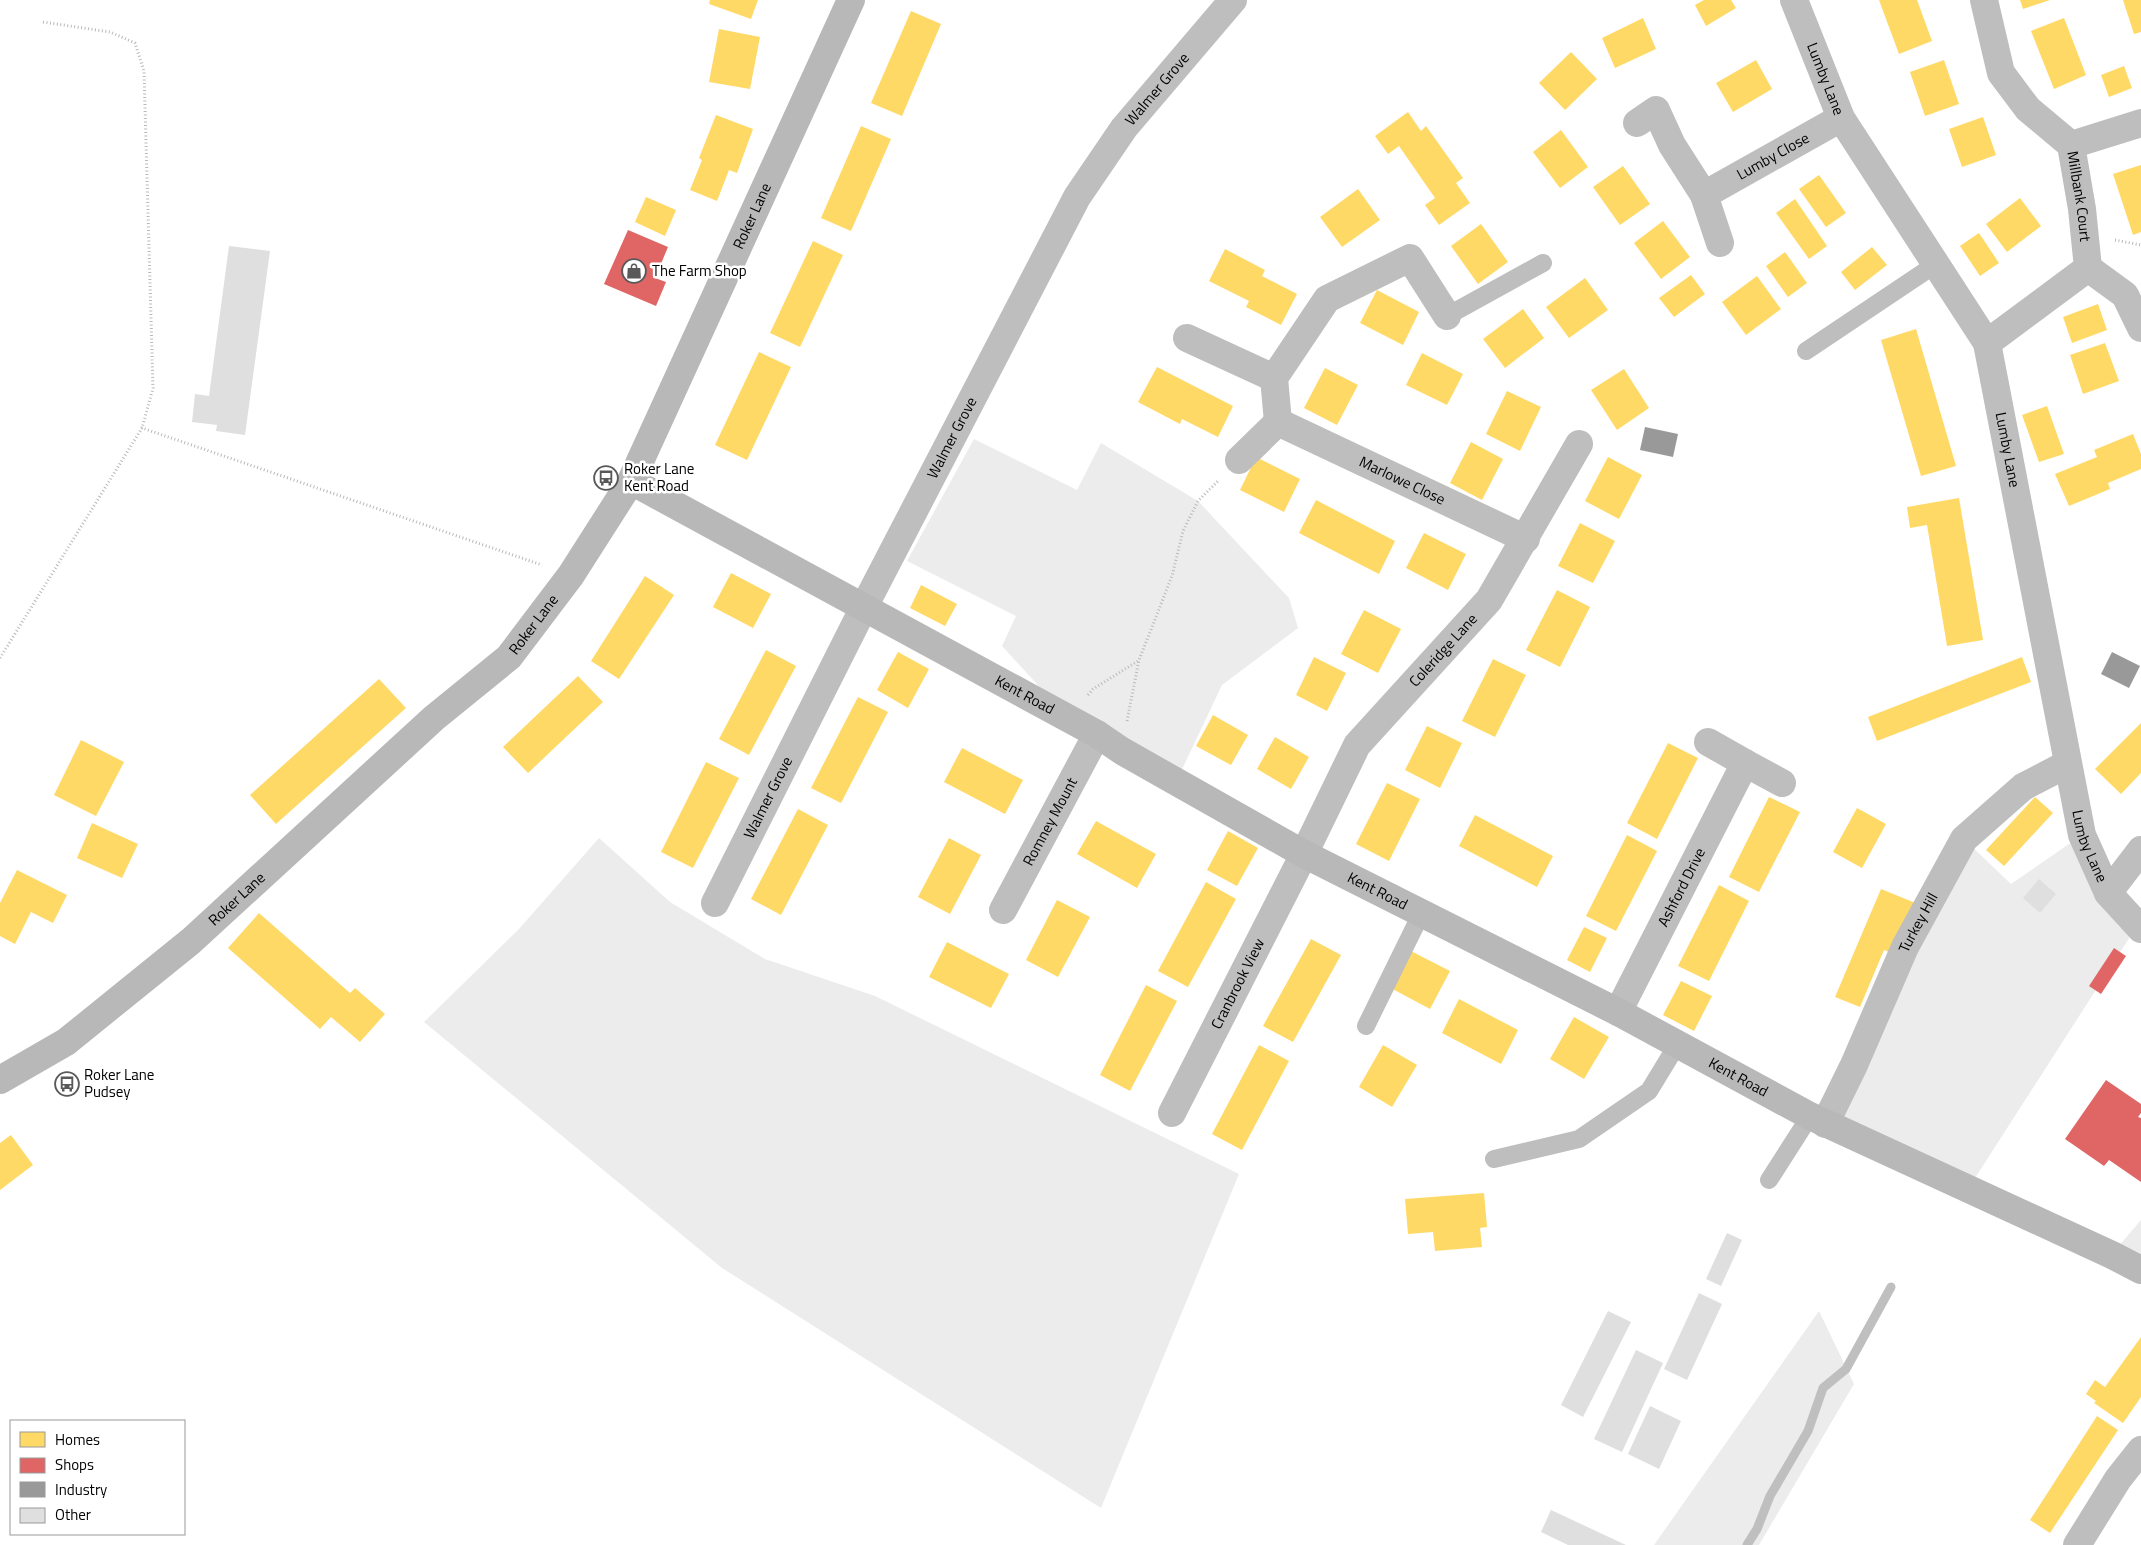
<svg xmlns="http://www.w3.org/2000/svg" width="2141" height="1545" font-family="'Titillium Web',sans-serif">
<rect width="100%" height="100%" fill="#fff"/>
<g fill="#ececec">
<path d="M974,439L1077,490L1101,443L1198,501L1289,598L1298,628L1222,685L1176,782L1070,720L1002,646L1016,616L907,561Z"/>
<path d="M2082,835L2137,926L1968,1189L1825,1124L1964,839L2011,884Z"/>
<path d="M599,838L670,902L765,959L875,996L1239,1174L1101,1508L722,1268L424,1022L519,929Z"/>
<path d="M2141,1220V1270L2112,1254Z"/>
<path d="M1819,1311L1854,1384L1759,1545H1654Z"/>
</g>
<g fill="#ffd966">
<path d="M710,0H758L751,19L709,4Z"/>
<path d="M1704,0H1731L1736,8L1706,26L1695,5Z"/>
<path d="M1879,0H1917L1932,41L1899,54Z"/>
<path d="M2020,0H2050L2023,9Z"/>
<path d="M2123,0H2141V32L2134,34Z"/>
<path d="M911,11L941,24L902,116L871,103Z"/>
<path d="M1643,18L1656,49L1615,68L1602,38Z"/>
<path d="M2064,18L2086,75L2054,89L2031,31Z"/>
<path d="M719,29L760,37L750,89L709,82Z"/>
<path d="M1571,52L1597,79L1565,110L1539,83Z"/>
<path d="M1756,60L1772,89L1733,112L1716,83Z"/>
<path d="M1944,60L1959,104L1925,116L1910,72Z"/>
<path d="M2124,66L2132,88L2109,97L2101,75Z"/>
<path d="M1408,112L1421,131L1426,126L1463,178L1456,183L1470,203L1439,225L1425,205L1435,198L1399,146L1388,154L1375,136Z"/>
<path d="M716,115L753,129L737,173L729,170L717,201L690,190L702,160L699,158Z"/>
<path d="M1983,117L1996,155L1962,167L1949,129Z"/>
<path d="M861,126L891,139L851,231L821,218Z"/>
<path d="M1561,130L1588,167L1560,188L1533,152Z"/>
<path d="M2141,165V232L2133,235L2113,174Z"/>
<path d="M1623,166L1650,204L1620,225L1593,187Z"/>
<path d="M1819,175L1846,213L1826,227L1799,189Z"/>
<path d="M1358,189L1380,220L1342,247L1320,217Z"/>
<path d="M646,197L676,210L665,236L635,222Z"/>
<path d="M2020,198L2041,226L2007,252L1986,224Z"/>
<path d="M1795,199L1827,246L1809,259L1776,213Z"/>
<path d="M1663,221L1690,257L1661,279L1634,243Z"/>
<path d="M1481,224L1508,262L1478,284L1451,246Z"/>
<path d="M1979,233L1999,263L1980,276L1960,246Z"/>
<path d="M813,241L843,255L800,347L770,333Z"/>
<path d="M1872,247L1887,265L1855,290L1841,272Z"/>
<path d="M1225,249L1265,270L1262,276L1297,294L1281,325L1246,307L1249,301L1209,281Z"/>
<path d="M1785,252L1807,283L1788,297L1766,266Z"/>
<path d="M1691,275L1705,294L1674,317L1659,298Z"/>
<path d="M1757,276L1781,309L1746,335L1722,302Z"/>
<path d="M1585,278L1608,310L1569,338L1546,307Z"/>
<path d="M1377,290L1419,312L1403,345L1360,323Z"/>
<path d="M2098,304L2107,330L2072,343L2063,317Z"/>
<path d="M1523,309L1544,338L1505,368L1483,339Z"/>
<path d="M1916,329L1956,466L1921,476L1881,340Z"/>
<path d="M2105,343L2119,381L2083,394L2070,355Z"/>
<path d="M759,352L791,367L747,460L715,445Z"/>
<path d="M1422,353L1463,374L1447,405L1406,385Z"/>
<path d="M1157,367L1233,406L1218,437L1182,419L1180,424L1138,402Z"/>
<path d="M1325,368L1358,385L1337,425L1304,408Z"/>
<path d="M1624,369L1649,408L1617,430L1591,390Z"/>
<path d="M1507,391L1541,407L1520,451L1486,434Z"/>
<path d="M2047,406L2064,454L2039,462L2022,415Z"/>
<path d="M2133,434L2141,454V469L2108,483L2110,489L2069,506L2055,474L2097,457L2094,450Z"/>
<path d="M1471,442L1503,459L1482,500L1450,483Z"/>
<path d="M1256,457L1300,479L1284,512L1240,490Z"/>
<path d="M1608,457L1642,475L1619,519L1585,501Z"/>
<path d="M1959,498L1983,640L1947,646L1927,525L1910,528L1907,507Z"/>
<path d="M1316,500L1395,541L1379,574L1299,533Z"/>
<path d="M1580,523L1615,541L1593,583L1558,566Z"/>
<path d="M1424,533L1466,554L1448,590L1406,568Z"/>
<path d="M731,573L771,594L753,628L713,607Z"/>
<path d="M645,576L674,595L619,679L591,661Z"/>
<path d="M921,585L957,604L945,626L910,608Z"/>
<path d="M1557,590L1590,607L1560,667L1526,650Z"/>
<path d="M1364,610L1401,629L1378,673L1341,654Z"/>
<path d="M766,650L796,666L749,755L719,739Z"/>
<path d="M898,652L929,669L908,708L877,690Z"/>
<path d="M1314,657L1346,673L1327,711L1296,695Z"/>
<path d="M2022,657L2031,682L1877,741L1868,717Z"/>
<path d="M1493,659L1526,675L1495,737L1462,721Z"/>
<path d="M578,676L603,702L528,773L503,747Z"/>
<path d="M379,679L406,708L276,824L250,795Z"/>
<path d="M858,697L888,712L841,803L811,788Z"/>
<path d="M1213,715L1248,735L1231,765L1196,746Z"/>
<path d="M2141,723V773L2121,794L2095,769Z"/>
<path d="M1427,726L1462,743L1440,788L1405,770Z"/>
<path d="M1275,737L1309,757L1291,789L1257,769Z"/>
<path d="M81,740L124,762L96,816L54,795Z"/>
<path d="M1668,743L1698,758L1657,839L1627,823Z"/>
<path d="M962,748L1023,780L1005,814L944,782Z"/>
<path d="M706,762L739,778L693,868L661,852Z"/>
<path d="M1387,783L1420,799L1389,861L1356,844Z"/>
<path d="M1769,797L1800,812L1759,892L1729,877Z"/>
<path d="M2035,797L2053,813L2004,866L1986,850Z"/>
<path d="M1857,808L1886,824L1862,868L1833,852Z"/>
<path d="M798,809L828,825L781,915L751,899Z"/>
<path d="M1475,815L1553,856L1537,887L1459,846Z"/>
<path d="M1096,821L1156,854L1137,888L1077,854Z"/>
<path d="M92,823L138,844L122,878L77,858Z"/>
<path d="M1228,831L1258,848L1237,886L1207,870Z"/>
<path d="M1627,835L1657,851L1616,931L1586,916Z"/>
<path d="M949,838L981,855L950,914L918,897Z"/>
<path d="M17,870L67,895L53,923L31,912L15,944L0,936V903Z"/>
<path d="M1206,882L1236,899L1188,987L1158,971Z"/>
<path d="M1719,885L1749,901L1709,981L1678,966Z"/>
<path d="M1881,889L1918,904L1897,955L1884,950L1860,1007L1835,997Z"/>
<path d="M1057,900L1090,917L1058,977L1026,960Z"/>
<path d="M259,913L350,993L355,988L385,1014L360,1042L331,1017L320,1029L228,948Z"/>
<path d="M1584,927L1607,938L1590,972L1567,960Z"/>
<path d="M1311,939L1341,955L1293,1042L1263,1026Z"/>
<path d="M947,942L1009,974L991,1008L929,977Z"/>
<path d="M1407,949L1450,971L1430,1009L1387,986Z"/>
<path d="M1681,981L1712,996L1694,1031L1663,1015Z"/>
<path d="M1146,985L1177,1001L1130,1091L1100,1075Z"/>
<path d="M1459,999L1518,1030L1501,1064L1442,1033Z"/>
<path d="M1574,1017L1609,1037L1584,1079L1550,1059Z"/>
<path d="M1259,1045L1289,1061L1242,1150L1212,1134Z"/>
<path d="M1383,1045L1417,1065L1392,1107L1359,1087Z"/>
<path d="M11,1135L33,1165L0,1190V1143Z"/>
<path d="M1484,1193L1487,1227L1480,1228L1482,1247L1435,1251L1433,1232L1408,1234L1405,1199Z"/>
<path d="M2141,1337V1397L2123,1423L2094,1403L2096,1401L2086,1394L2095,1380L2105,1387Z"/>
<path d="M2097,1416L2118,1430L2050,1533L2030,1520Z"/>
</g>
<g fill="#e06666">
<path d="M628,230L668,247L655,278L666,282L656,306L604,284Z"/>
<path d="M2114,948L2126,956L2101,994L2089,986Z"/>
<path d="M2106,1080L2141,1104V1113L2138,1117L2141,1118V1182L2109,1160L2104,1166L2065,1139Z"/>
</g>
<g fill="#999">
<path d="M1645,427L1678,434L1673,457L1640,450Z"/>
<path d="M2112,652L2140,666L2129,688L2101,674Z"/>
</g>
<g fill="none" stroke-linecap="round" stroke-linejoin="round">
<path stroke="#bfbfbf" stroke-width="9" d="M1747,1545L1757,1529L1770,1496L1808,1431L1823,1388L1846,1369L1891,1287"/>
</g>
<g fill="#dfdfdf">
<path d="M229,246L270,251L245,435L216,431L217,425L192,422L195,394L209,396Z"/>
<path d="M2039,879L2056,894L2040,913L2023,898Z"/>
<path d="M1727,1233L1742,1240L1721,1286L1706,1279Z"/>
<path d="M1699,1293L1722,1304L1687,1380L1664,1369Z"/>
<path d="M1608,1311L1631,1322L1583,1417L1561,1405Z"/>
<path d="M1636,1350L1663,1363L1622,1452L1594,1439Z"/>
<path d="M1650,1406L1681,1421L1659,1469L1628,1454Z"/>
<path d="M1551,1510L1626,1545H1568L1541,1532Z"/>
</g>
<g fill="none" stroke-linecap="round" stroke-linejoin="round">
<g stroke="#b9b9b9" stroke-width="3" stroke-dasharray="1 2.5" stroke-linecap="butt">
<path d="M43,22L110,32L135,43L144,71L153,388L142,428"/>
<path d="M2115,240L2141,245"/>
<path d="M0,658L142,428L542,565"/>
<path d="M1088,695L1093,689L1138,661"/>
<path d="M1127,721L1139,660L1172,576L1183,531L1198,501L1219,480"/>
</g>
<g stroke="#bebebe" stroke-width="18">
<path d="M1447,316L1543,263"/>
<path d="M1806,351L1936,264"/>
<path d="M1366,1026L1422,912"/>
<path d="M1494,1159L1579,1139L1649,1091L1677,1045"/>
<path d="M1769,1180L1810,1116"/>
</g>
<g stroke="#bebebe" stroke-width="28">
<path id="s1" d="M1794,0L1841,118L1987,343L2082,835L2108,893L2141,929"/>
<path id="s2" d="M1984,0L2001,73L2028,109L2071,145L2082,209L2088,268L1987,343"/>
<path id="s3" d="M1637,123L1656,110L1672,145L1704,195L1841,118"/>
<path d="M2071,145L2141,123"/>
<path d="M1704,195L1720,243"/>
<path d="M2088,268L2125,295L2141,328"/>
<path id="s4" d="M1447,316L1410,258L1327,299L1274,378L1278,422L1526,539"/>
<path d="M1187,338L1274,378"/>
<path d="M1239,460L1278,422"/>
<path d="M1708,742L1745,763"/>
<path d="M2108,893L2141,850"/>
<path id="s5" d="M715,903L864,607L1077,197L1124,128L1233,0"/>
<path id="s6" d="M1003,910L1097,734"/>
<path id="s7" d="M1618,1012L1745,763L1782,783"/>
<path id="s8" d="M1172,1113L1304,854L1357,745L1489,600L1579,444"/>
<path id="s9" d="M1825,1124L1854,1065L1905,947L1964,839L2023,787L2067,764"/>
<path d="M2077,1545L2118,1479L2141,1450"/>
</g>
<g stroke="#b8b8b8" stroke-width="28">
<path id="s10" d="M631,481L1097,734L1122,751L1304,854L1618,1012L1810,1116L2112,1255L2141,1270"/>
<path id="s11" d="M0,1080L66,1042L191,941L434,718L509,657L571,575L631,481L851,0"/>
</g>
</g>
<defs>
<g id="shop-ring" transform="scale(1.25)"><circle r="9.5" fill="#fff" stroke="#595959" stroke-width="1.5"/><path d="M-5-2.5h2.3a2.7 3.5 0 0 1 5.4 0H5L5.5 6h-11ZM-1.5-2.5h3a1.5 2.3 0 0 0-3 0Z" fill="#595959"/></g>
<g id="bus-ring" transform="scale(1.25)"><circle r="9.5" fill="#fff" stroke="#595959" stroke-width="1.5"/><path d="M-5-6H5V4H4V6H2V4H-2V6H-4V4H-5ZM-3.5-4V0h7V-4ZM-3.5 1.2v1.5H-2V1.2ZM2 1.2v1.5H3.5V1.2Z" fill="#595959"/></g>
</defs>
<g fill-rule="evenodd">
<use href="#shop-ring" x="634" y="271"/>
<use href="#bus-ring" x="606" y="478"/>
<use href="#bus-ring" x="67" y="1084"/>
</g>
<g text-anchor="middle" stroke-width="5" stroke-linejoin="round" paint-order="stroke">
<g font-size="15" fill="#000" stroke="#fff">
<text dy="5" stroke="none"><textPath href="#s1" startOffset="85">Lumby Lane</textPath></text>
<text dy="5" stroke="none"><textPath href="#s5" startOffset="928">Walmer Grove</textPath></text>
<text dy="5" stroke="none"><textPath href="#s3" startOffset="200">Lumby Close</textPath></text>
<text dy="5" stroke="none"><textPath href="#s2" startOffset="228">Millbank Court</textPath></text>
<text dy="5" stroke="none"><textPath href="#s11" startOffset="1169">Roker Lane</textPath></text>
<text dy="5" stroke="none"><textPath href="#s5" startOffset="522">Walmer Grove</textPath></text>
<text dy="5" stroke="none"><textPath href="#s1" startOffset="504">Lumby Lane</textPath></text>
<text dy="5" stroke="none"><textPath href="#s4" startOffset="438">Marlowe Close</textPath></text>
<text dy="5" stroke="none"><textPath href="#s11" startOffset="704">Roker Lane</textPath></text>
<text dy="5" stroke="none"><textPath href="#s8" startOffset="540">Coleridge Lane</textPath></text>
<text dy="5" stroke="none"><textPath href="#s10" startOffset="448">Kent Road</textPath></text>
<text dy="5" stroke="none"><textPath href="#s5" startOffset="118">Walmer Grove</textPath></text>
<text dy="5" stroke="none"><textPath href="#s6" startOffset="100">Romney Mount</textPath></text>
<text dy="5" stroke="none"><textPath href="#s1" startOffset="909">Lumby Lane</textPath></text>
<text dy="5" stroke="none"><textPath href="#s7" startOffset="140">Ashford Drive</textPath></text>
<text dy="5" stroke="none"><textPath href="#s10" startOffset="852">Kent Road</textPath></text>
<text dy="5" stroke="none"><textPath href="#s11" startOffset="299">Roker Lane</textPath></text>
<text dy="5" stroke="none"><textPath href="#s9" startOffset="222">Turkey Hill</textPath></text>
<text dy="5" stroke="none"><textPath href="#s8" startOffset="145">Cranbrook View</textPath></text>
<text dy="5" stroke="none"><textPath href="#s10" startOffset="1258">Kent Road</textPath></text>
</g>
<g font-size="15" fill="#000" stroke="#fff" text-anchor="start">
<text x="652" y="276">The Farm Shop</text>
<text x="624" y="474">Roker Lane<tspan x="624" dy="17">Kent Road</tspan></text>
<text x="84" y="1080">Roker Lane<tspan x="84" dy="17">Pudsey</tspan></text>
</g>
</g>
<rect x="10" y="1420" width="175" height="115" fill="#ffffff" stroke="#999999"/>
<rect x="20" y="1432" width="25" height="15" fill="#ffd966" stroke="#999999"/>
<text x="55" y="1445" font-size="15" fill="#000000">Homes</text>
<rect x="20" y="1458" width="25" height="15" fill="#e06666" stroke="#999999"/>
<text x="55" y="1470" font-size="15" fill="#000000">Shops</text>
<rect x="20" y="1482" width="25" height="15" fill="#999999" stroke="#999999"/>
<text x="55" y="1495" font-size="15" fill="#000000">Industry</text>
<rect x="20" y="1508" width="25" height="15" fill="#dfdfdf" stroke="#999999"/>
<text x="55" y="1520" font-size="15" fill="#000000">Other</text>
</svg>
